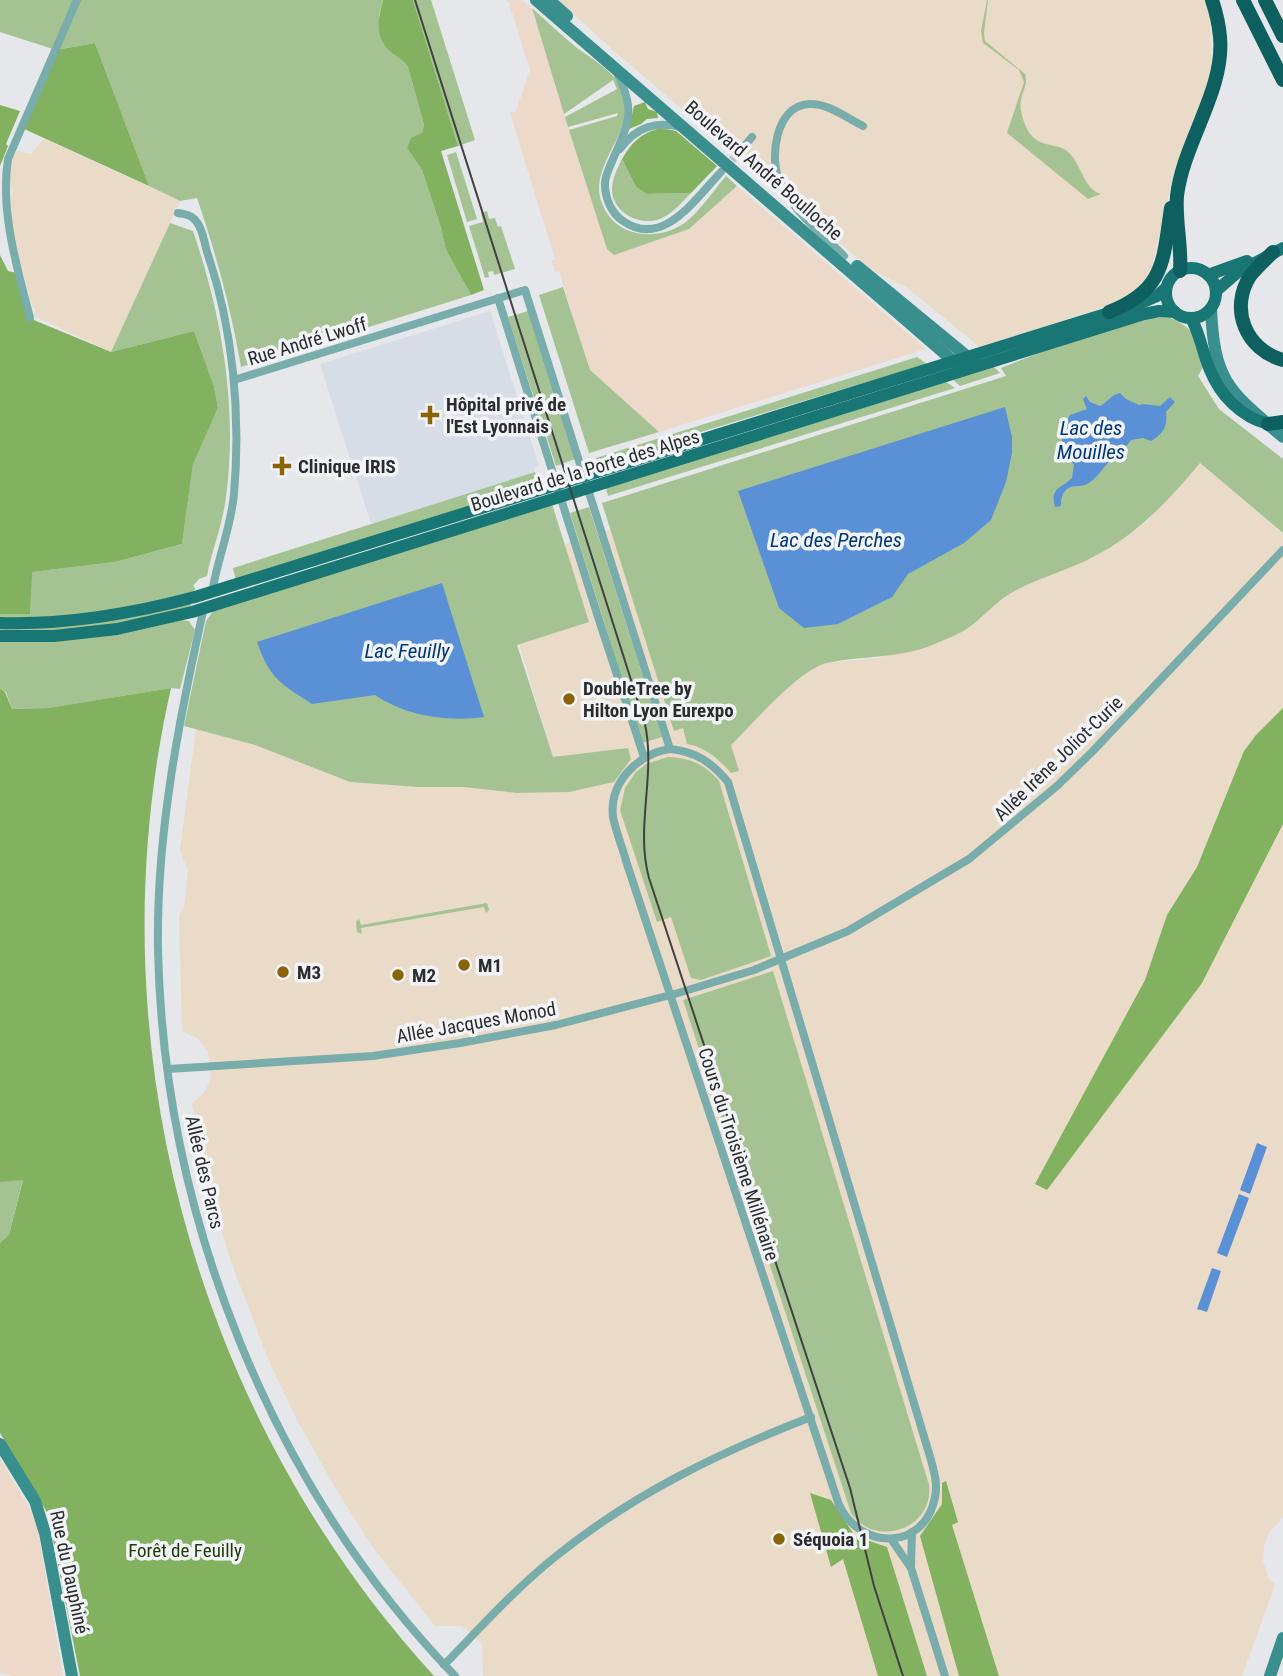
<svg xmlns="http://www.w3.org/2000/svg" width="1283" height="1676" font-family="'Roboto Condensed',sans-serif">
<rect width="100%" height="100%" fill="#e5e7ea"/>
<g fill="#eadac8">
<path d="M558,0H1205L1210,15L1212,74L1174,172L1150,277L1129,299L980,347L906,287L873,271L614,51Z"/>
<path d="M44,139L180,201L111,352L34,316L35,307L32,306L6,210L14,190L7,186L12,157L17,151L31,154Z"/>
<path d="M1200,463L1283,534V1517L1269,1532L1264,1546L1263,1561L1268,1577L1275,1585L1242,1676H483L482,1644L462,1626H435L374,1549L339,1494L297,1420L268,1359L229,1256L208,1180L192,1103L203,1094L211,1080L208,1052L197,1038L182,1031L179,915L184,907L188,870L180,850L196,729L255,745L350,782L417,787H464L517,793L563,792L496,566L680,508L800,678L813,668L827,663L878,658L936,643L977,620L1008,594L1032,582L1093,557L1118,542L1145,523Z"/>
</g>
<g fill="#edd9ca">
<path d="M505,0H522L532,9L596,215L614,236L640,246L689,229L737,186L926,349L659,432L589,370L559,271L555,272L551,261L555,259L510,113L516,111L530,70L509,3Z"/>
<path d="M0,1459L36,1519L63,1676H13L0,1673Z"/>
</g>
<path fill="#d6dde6" d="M490,311L539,466L534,468L535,472L371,524L320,364Z"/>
<g fill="#a5c392">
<path d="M0,0H383L379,15L395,55L405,61L408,67L424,125L422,133L407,148L422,170L441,228L446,250L471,295L241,367C231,308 216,254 197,198L180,201L149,186L95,43L56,50L0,32Z"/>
<path d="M413,0H431L475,140L458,146Z"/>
<path d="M987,0H988L984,33L985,41L1025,74C1028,85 1023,89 1021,100C1019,108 1023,120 1026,127C1036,149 1055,142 1067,151C1082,163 1082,188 1101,194L1088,199L1007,133L1024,82L1019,70L983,43L981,31Z"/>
<path d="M532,8C547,21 561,35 576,47C593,60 614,71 623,91C639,130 587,164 602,203C614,237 655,242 683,224C697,215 714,190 726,176L737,186L689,229L614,255L607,249L569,130L617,116L618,113L568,127L565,117L617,89L613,80L564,114Z"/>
<path d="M456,152L477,219L467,222L447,155Z"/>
<path d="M622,159L636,187L647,194L691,193C681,203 671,216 657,220C637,225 613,212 612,190C612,179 617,169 622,159Z"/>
<path d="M487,211L489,219L495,218L498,227L501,226L515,269L494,275L493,271L488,272L489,277L485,278L469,226L483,222L481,213Z"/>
<path d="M170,223L193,231C222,316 238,408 226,497C223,524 212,549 207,576L199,579L193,586L195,588L190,608L146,619L87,629L0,633V614H30L31,572L115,562L182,544L193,463L218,408L214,386L194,331L111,352Z"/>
<path d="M563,287L590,370L659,432L589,453L539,295Z"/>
<path d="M528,311L575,459L556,466L508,317Z"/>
<path d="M1168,317C1195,328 1196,338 1204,365L1198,376L1219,409L1283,459V533L1200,463C1169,500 1137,535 1093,557C1067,571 1037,578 1011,593C994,603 982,619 965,630C957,635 946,639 937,643C902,659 864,655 827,663C798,670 754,723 731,745L739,771L731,773C719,759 705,747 687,744L683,728L674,731L602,503L1006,376L1001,368L1046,350L1148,318Z"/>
<path d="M917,357L927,364L664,443L662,447L599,467L596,458Z"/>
<path d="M993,366L1000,373L960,386L951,378Z"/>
<path d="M945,381L955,388L608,496L606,488Z"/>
<path d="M535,472L540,485L236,581L233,568Z"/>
<path d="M552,504L589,622L517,645L553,757L628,748L631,759L614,782L569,792L517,793L464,787H417L350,782L255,745L184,726L206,621L214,610Z"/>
<path d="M589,507L662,737L642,743L570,513Z"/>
<path d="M181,620L189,621L195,630L180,689L171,688L48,708L12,709L6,692L0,688V641Z"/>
<path d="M668,757C690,758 705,764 719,781L771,956L701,980L691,978L671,917L657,922L620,810L625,788L636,772L646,764Z"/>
<path d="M487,903L489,910L486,913L484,907L361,928L362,934L357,932L356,922L359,919L361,925Z"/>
<path d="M773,971L929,1485C934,1529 875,1549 851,1513L683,1000Z"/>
<path d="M23,1179L9,1235L0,1243V1182Z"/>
</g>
<g fill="#82b160">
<path d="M383,0H413L458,146L441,151L484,290L471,295L446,250L441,228L422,170L407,148L411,138L422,133L424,125L408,67C404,60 398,58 391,52C374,38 378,19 383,0Z"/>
<path d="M95,43L149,186L22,128L56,50Z"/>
<path d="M645,102L648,109L657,112L658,118L647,119L641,124L629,129L634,106Z"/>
<path d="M0,105L20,111L6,144L8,146L0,166Z"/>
<path d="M661,128L676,131L717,166L691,193L647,194L636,187L622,159C632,142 641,133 661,128Z"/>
<path d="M0,255L8,271L17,273L29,318L111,352L194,331L214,386L218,408L193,464L182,544L115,562L32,572L30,614H0Z"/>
<path d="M0,688L5,692L12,709L48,708L171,688C92,1036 193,1413 434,1676H80L48,1514L0,1433V1243L9,1235L23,1180L0,1182Z"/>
<path d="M1283,708V824L1202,983L1047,1190L1035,1184L1145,980L1167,915L1197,867L1244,751L1256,735Z"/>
<path d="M946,1481L958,1522L952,1525L999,1676H959L920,1536L942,1504V1483Z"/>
<path d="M810,1493L831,1500L855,1536L887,1547L927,1676H878L843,1559L831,1567Z"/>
</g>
<g fill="#5a90d6">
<path d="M1120,393L1126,399L1139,405L1143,404L1160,406L1170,397L1175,402L1166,412C1168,426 1163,434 1151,441L1143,438L1131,440C1125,449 1119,453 1111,460C1102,468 1097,479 1087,484C1080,488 1072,484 1066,490C1061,495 1061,500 1061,506L1055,507C1050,488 1060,489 1072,478L1074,465L1062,447V431L1070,415L1087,409L1083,399L1086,396L1090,402L1100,406C1108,402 1109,396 1120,393Z"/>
<path d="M1005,407L1012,437V453L1006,482L991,520L964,543L908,574L892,597L838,624L804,628L779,608L738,491Z"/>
<path d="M442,583L484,717C446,722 406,716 375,695L312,704C280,683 270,679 257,642Z"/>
<path d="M1257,1143L1267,1147L1250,1194L1240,1190Z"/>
<path d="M1239,1194L1249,1198L1227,1257L1217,1253Z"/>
<path d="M1212,1268L1221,1271L1207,1312L1197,1309Z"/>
</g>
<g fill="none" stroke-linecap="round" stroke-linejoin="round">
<path stroke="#c0c2c4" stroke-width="8" stroke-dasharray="8 4" stroke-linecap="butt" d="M724,169L741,150"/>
<g stroke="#79adab" stroke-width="8">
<path d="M617,73C636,111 629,122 613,159C610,167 605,175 605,184C605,198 611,213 623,221C663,249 695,199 721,172"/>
<path d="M620,149C636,127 655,121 681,127"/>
<path d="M741,150L752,137"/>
<path d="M178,213C184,214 189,214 193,218C202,225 204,241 207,252C233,328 241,414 234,494C231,528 217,560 212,593"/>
<path d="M844,256C822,234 793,211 780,183C769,159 775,106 809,104C828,103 847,118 863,126"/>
<path d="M498,298L599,620L644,757"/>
<path d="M30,318C17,267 0,212 8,159L77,0"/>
<path d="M234,380L525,290L670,749"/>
<path d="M204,607C179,720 156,834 158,950C164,1216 270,1484 455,1676"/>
<path d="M670,749C697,752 711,762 728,782L931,1460C934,1472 938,1484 935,1497C925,1551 861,1551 839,1505L627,864C623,849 616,832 613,817C609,782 638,754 670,749Z"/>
<path d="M168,1069L373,1056L460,1043L556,1025L678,993L754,970L848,931L969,859L1057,786L1092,752L1283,550"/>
<path d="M891,1539L911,1568L945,1676"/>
<path d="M911,1566L912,1532"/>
<path d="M444,1665C480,1628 515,1589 555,1557C633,1494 718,1453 811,1417"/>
</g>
<g stroke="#398f8e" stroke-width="12">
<path d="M536,0L959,366"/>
<path d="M549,0L567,16"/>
<path d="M857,266L975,363"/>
<path d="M1211,308C1214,382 1229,391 1283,437"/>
<path d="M0,1444L35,1501L45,1533L72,1676"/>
<path d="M1270,1676L1283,1638"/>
</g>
<g stroke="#187775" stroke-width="12">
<circle cx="1191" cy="293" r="25"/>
<path d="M1208,275L1247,261"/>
<path d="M1216,291L1238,272L1283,248"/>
<path d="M1191,318C1201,336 1202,352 1210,370C1220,395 1241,417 1268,424"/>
<path d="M0,623C67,625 131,614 195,597L1141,303L1157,296L1166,288"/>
<path d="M0,636H54L117,629L192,612L1144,314L1159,311L1175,312"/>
</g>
<g stroke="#0d605f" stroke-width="14">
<path d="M1243,0L1283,80"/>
<path d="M1265,0L1283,36"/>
<path d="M1273,252C1265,260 1257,267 1250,276C1229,309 1246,350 1283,360"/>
<path d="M1180,271C1182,246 1175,221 1177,196C1183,143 1225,90 1220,37C1219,25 1216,12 1212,0"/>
<path d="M1109,312C1165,290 1163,261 1171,208"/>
<path d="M1268,424L1283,422"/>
</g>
<path stroke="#3f4142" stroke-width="2" d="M415,0L645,724C656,776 635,827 649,878L850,1488L874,1586L903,1676"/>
</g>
<g fill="#8b6505" stroke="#f2f4f7" stroke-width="2.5">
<path d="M426.5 404.5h7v7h7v7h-7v7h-7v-7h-7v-7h7z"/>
<path d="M278.5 455.5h7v7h7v7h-7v7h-7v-7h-7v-7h7z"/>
<circle cx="569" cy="699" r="7"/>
<circle cx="464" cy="965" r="7"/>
<circle cx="283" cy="972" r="7"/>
<circle cx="398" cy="975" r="7"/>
<circle cx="779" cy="1539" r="7"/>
</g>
<g text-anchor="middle" stroke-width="7" stroke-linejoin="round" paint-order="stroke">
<g font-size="19" fill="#2b2c2d" stroke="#f2f4f7">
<text transform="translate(764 170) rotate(41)" y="7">Boulevard André Boulloche</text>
<text transform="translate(307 341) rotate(-17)" y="7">Rue André Lwoff</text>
<text transform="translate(585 470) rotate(-17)" y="7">Boulevard de la Porte des Alpes</text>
<text transform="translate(1058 758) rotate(-44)" y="7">Allée Irène Joliot-Curie</text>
<text transform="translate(476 1022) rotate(-10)" y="7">Allée Jacques Monod</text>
<text transform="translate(739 1154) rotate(72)" y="7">Cours du Troisième Millénaire</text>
<text transform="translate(205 1172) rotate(77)" y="7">Allée des Parcs</text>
<text transform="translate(70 1572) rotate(78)" y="7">Rue du Dauphiné</text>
</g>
<g font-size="19" font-weight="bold" fill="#2b2c2d" stroke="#f2f4f7" text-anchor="start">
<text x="446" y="411">Hôpital privé de<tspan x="446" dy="22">l'Est Lyonnais</tspan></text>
<text x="298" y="473">Clinique IRIS</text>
<text x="583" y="695">DoubleTree by<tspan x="583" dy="22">Hilton Lyon Eurexpo</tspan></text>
<text x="478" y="972">M1</text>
<text x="297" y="979">M3</text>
<text x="412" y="982">M2</text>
<text x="793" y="1546">Séquoia 1</text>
</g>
<g font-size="19" fill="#1c3900" stroke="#f2f4f7">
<text x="185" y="1557">Forêt de Feuilly</text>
</g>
<g font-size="21" font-style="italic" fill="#003877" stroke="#f2f4f7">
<text x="1091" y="435">Lac des<tspan x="1091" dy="24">Mouilles</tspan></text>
<text x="836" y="547">Lac des Perches</text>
<text x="407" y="658">Lac Feuilly</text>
</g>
</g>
</svg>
